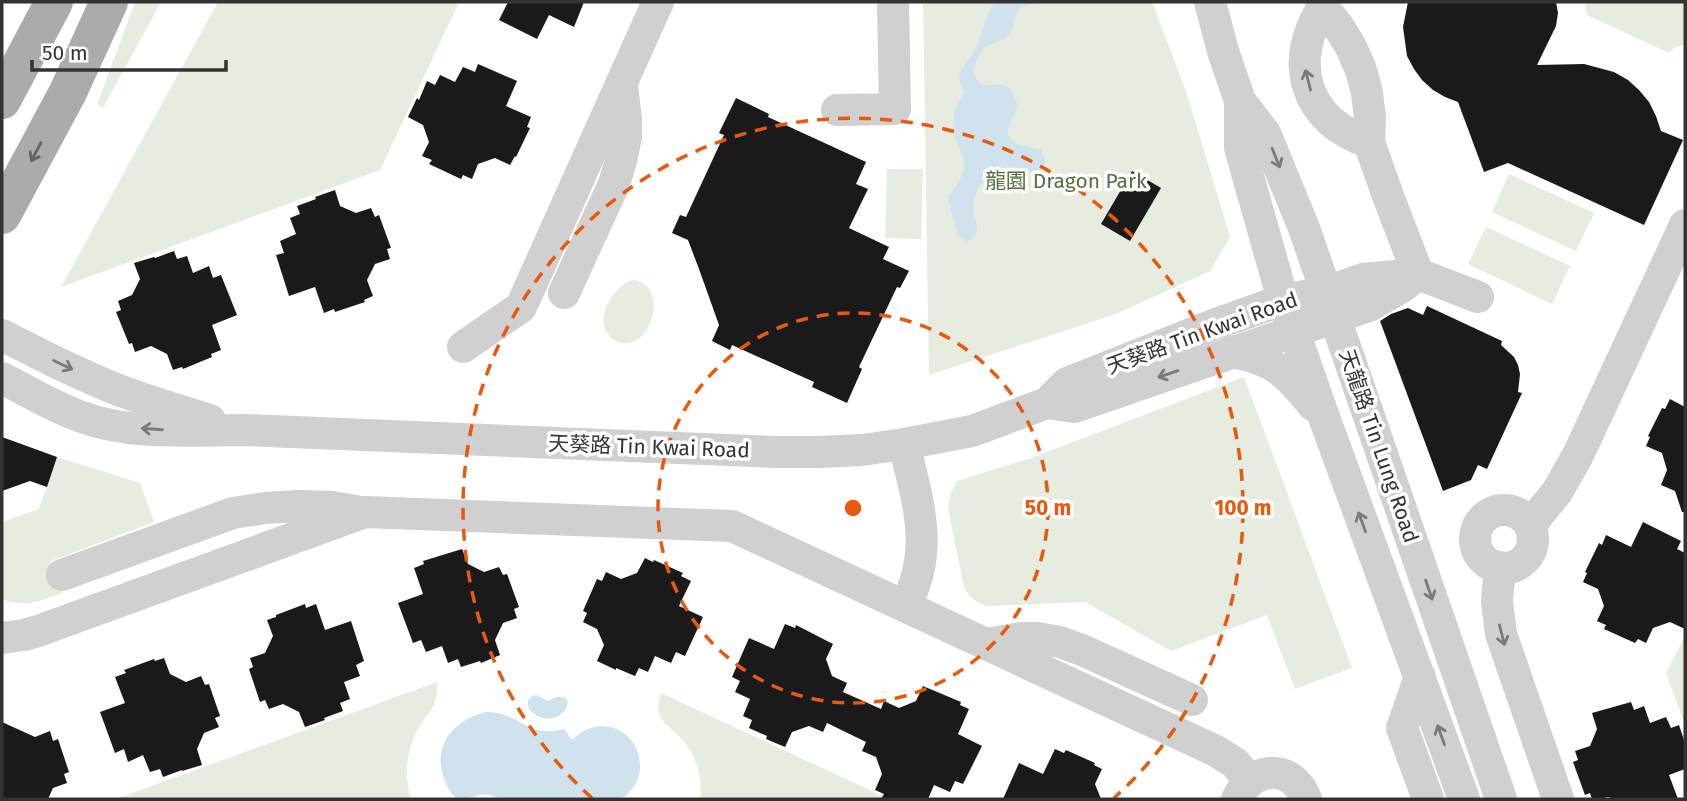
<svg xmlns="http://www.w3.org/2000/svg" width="1687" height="801" font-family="'Fira Sans','Noto Sans TC',sans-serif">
<rect width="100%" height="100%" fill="#fff"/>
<g fill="#e6ecdf">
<path d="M135,2H161L103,108L97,105Z"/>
<path d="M218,2H459L380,170L61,287Z"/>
<path d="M923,2H1152L1186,91L1230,237L1210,271L1116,314L929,375Z"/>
<path d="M1591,2H1685V44L1674,48L1669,53L1587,15L1585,4Z"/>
<path d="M887,169H923L921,239L885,238Z"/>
<path d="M1509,174L1594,213L1576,251L1492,212Z"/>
<path d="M1486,227L1570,266L1552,304L1468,264Z"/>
<path d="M634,280C670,286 652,348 622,343C615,342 609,337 606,331C597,313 616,283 634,280Z"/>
<path d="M1244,377L1352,668L1295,689L1267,615L1171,651L1085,602L986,606C975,602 969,597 964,587L948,508L950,494L957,481L1031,458Z"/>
<path d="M57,457L140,483L154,522L51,561L63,593C40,601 26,608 2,599V522L39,509Z"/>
<path d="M1685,636V725L1666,673Z"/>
<path d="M437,682C439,709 427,711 416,733C406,753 404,778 411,799H116Z"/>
<path d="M661,693L889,799H700C703,779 697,756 683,740C668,723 652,721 661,693Z"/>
</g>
<g fill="#cfe2ee">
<path d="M996,2H1037C1003,10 1023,21 1007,37C1001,42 993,42 986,46C979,52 972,68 975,77C977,81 979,82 983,85C990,86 998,83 1005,86C1013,90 1019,101 1016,110C1012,122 999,135 1018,144C1025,147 1033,148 1040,149C1046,160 1047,164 1039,173C1029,174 1023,167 1013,167C989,167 972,188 973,211C974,219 978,225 977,232L971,240L966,241L957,235L948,197C954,189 960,181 963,172C967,159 960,152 956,140C951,122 953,107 965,92L961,87L959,75C963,65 970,59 975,50C985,32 981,20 996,2Z"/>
<path d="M536,695L548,701C551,700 555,697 558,697C580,694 561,730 536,715C529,711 528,708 528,701L531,697Z"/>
<path d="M486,712C522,712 525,739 564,729L572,740C578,735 583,730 591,728C635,715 660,777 620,799H499C481,788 474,801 458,798C451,796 447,787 445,781C431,746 453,720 486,712Z"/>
</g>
<g fill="#1a1a1a">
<path d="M508,2H584L574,27L549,15L537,39L499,20Z"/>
<path d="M1408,2H1556L1558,13L1556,26L1537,65L1584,64L1614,72L1628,80L1639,90L1649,102L1656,116L1661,131L1683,140L1644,225L1508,163L1484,172L1458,102L1445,97L1433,90L1422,80L1414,69L1407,56L1403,27Z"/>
<path d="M478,64L517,81L506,106L531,117L527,127L530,128L516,157L515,156L510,165L495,158L478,164L472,179L463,175L461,179L429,164L432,160L422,156L429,142L423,125L408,117L417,98L419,100L427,81L435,85L440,75L455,82L463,67L475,72Z"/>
<path d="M736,98L769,114L768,117L866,162L856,184L868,189L849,228L889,247L883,259L909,271L900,288L897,287L859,367L862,369L847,403L812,387L814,382L732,345L730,350L712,341L719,325L699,269L688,240L672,233L680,215L686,217L724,135L719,133Z"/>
<path d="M1132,171L1161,188L1130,241L1101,224Z"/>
<path d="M335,190L340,206L356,213L371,208L375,217L379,215L391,248L387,249L390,259L375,264L367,280L373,296L364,300L365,302L335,312L334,309L324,313L315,287L289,296L276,255L284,253L280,241L296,234L290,218L300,214L297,206L316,199L315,197Z"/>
<path d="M174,251L177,259L187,256L193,273L209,266L213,278L221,275L237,315L212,325L221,350L211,354L212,357L183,369L182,367L173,370L167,354L151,346L135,352L132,343L129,344L116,312L121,310L118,301L132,295L140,279L134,263L154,257L155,258Z"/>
<path d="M1427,306L1502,341L1501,345L1514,357L1518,365L1520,374L1518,392L1522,393L1487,469L1478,465L1471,480L1443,491L1380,321L1391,314L1408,308L1423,315Z"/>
<path d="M1670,399L1685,407V512H1682L1675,491L1661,485L1667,470L1662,453L1646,446L1650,437L1648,436L1662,408L1665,409Z"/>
<path d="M2,437L57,457L47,487L30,481L2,491Z"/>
<path d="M1643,522L1681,541L1677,549L1685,553V629L1670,622L1653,628L1646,643L1638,639L1635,643L1604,629L1606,625L1597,621L1604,606L1598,589L1583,582L1587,573L1585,572L1599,543L1602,545L1606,535L1631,547Z"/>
<path d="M462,549L468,564L484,572L499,567L503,575L507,574L519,607L514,609L517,618L503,623L495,640L500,655L481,663L480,661L461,667L458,659L448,663L442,646L426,652L421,640L413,643L398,603L423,594L414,568L424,564L423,561Z"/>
<path d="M645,558L653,562L654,560L683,573L681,576L691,581L679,606L703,617L685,656L676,652L671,663L655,656L648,672L639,668L635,676L616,668V670L597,661L604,645L597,629L583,622L587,613L583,611L597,579L602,581L606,572L621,579L637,573Z"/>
<path d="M305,604L306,608L316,604L325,630L351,621L364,661L356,665L360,676L344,682L350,699L340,703L343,711L324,718L325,720L305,727L299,712L283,704L269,709L265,700L260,702L249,669L253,667L250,658L265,653L273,636L267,620L276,617V615Z"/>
<path d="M785,624L795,628L796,625L833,644L826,659L832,676L847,683L843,692L881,709L884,701L899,708L916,701L923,686L961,702L960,705L969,709L958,734L982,746L963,784L955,781L950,792L934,785L928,799H881L884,794L875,790L882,774L876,757L862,751L866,742L827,723L823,732L809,726L792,732L785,747L766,739L767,736L749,728L752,720L743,716L750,699L735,692L740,681L732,677L749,638L774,649Z"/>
<path d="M164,658L170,674L186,682L201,676L205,685L209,684L220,716L215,718L219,727L204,733L197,749L202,765L182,771V770L163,777L160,769L150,772L143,755L128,762L124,749L115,753L100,712L125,703L115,677L126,673L124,670L154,659L155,661Z"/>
<path d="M1631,702L1634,710L1644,706L1650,723L1666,717L1671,728L1679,725L1685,743V769L1669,775L1678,799H1614L1608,797L1601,799H1592L1590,793L1585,795L1573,762L1578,760L1575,751L1590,746L1597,729L1592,713Z"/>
<path d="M2,722L35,737L50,731L53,741L58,739L69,772L64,774L67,783L53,788L48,799H2Z"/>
<path d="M1055,749L1064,753L1066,750L1095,763L1094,765L1102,769L1095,784L1101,799H1003L1019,763L1043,774Z"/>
</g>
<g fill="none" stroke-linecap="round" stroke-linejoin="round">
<g stroke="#d0d0d0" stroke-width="32">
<path d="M1210,2L1223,51L1240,101V148L1283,300L1325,420L1464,799"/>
<path d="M1321,2L1323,7L1338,26L1351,47L1361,70L1367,93L1370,118L1369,142L1388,196L1418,274"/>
<path d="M1323,7C1287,62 1305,122 1369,142"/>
<path d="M1240,101L1265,133L1304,228L1501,799"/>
<path d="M837,110L895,109L893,2"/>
<path d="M564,293L614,184L621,161L626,137V119L622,87"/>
<path d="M2,335C41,355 80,375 121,391C150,402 180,411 210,420"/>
<path d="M463,347L521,307L658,2"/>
<path d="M1232,352C1275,360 1286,372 1313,405"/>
<path d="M2,378C27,391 52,406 79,416C131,436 191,430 245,430L776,452H819L862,450L904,444L972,431L1047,403L1067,383L1213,325L1283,300L1326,292L1363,279L1418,274L1478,297"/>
<path d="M1047,403L1074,407L1371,305L1402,287L1415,276"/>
<path d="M904,444C918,502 935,551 905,606"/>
<circle cx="1504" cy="539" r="29"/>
<path d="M1530,525L1557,492L1578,455L1685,225"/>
<path d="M1500,567L1497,601L1501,634L1558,799"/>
<path d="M62,575L233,513L265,508L299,506L332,507L356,511"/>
<path d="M2,638L24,635L38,631L365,512L732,526L1216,751L1235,763L1249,780"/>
<path d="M987,644L1020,638H1037L1060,642L1082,650L1192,700"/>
<path d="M1420,677L1402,728L1428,799"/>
<path d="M1237,799C1252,765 1292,763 1306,799"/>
</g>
<g stroke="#ababab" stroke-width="38">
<path d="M2,100L54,2"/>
<path d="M2,215L68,92L109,2"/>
</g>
</g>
<defs><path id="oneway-shaft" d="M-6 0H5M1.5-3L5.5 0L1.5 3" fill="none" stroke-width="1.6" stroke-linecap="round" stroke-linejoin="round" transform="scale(1.75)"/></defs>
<g stroke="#7a7a7a">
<use href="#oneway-shaft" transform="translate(1308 80) rotate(-104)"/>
<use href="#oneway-shaft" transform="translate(1276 158) rotate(68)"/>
<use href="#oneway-shaft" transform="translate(63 365) rotate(25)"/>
<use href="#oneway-shaft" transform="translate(1168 374) rotate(161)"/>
<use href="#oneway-shaft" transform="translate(152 429) rotate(-176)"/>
<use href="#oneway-shaft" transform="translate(1362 522) rotate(-110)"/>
<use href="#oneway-shaft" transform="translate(1429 590) rotate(71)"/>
<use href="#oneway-shaft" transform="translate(1502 635) rotate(76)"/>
<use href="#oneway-shaft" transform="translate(1441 735) rotate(-110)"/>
</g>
<use stroke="#636363" href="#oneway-shaft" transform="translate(36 152) rotate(118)"/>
<g fill="none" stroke="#e8590c" stroke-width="3.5" stroke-dasharray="12 9">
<circle cx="853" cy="508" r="195"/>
<path d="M592 798A390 390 0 1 1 1114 798"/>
</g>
<g text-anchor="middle" stroke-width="7" stroke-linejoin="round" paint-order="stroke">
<g font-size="21" fill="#56703f" stroke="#fff">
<text x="1066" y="188">龍園 Dragon Park</text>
</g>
<g font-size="21" fill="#333" stroke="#fff">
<text transform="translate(1202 333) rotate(-20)" y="7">天葵路 Tin Kwai Road</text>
<text transform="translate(1379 446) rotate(71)" y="7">天龍路 Tin Lung Road</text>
<text transform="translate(649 447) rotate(2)" y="7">天葵路 Tin Kwai Road</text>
</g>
</g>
<circle cx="853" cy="508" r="10" fill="#e8590c" stroke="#fff" stroke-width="3.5"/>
<g font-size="21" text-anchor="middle" font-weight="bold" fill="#e8590c" stroke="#fff" stroke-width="7" stroke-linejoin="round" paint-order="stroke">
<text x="1048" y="515">50 m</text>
<text x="1243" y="515">100 m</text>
</g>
<rect width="1687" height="801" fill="none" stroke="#333333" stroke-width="7"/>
<path d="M32 60v10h194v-10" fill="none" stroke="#333333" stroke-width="3.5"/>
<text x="42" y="60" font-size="21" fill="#333333" stroke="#ffffff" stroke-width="5" paint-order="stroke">50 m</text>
</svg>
